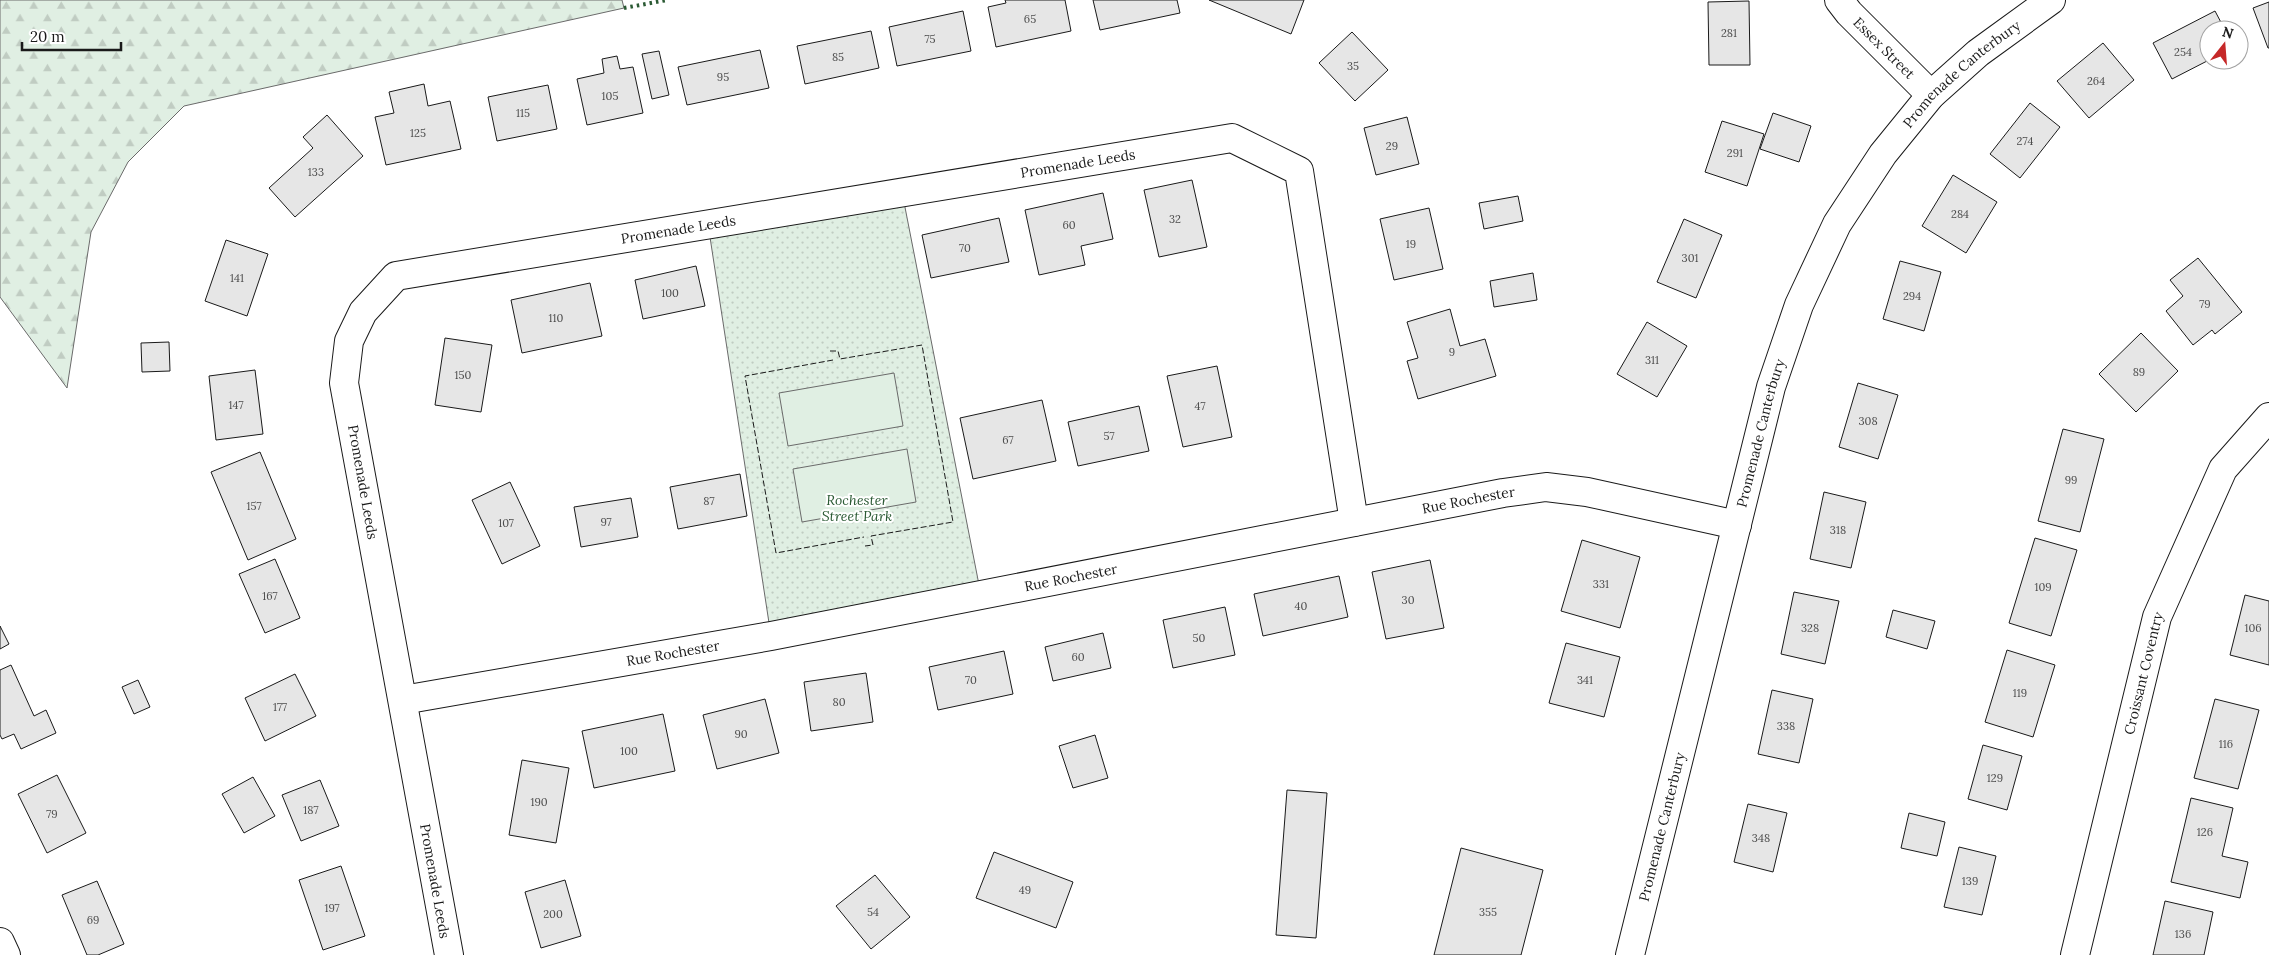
<svg xmlns="http://www.w3.org/2000/svg" width="2269" height="955" font-family="Lora,serif">
<defs>
<pattern id="grass-dots" width="8" height="8" patternUnits="userSpaceOnUse" patternTransform="scale(1.25)"><rect width="8" height="8" fill="#e0efe3"/><path d="M2 2h.1M6 6h.1" fill="none" stroke="#c0ccc2" stroke-width="1.8" stroke-linecap="round"/></pattern>
<pattern id="forest-firs" width="22" height="20" patternUnits="userSpaceOnUse" patternTransform="scale(1.25)"><rect width="22" height="20" fill="#e0efe3"/><path d="M5 1l3.5 6h-7zM16 11l3.5 6h-7z" fill="#c0ccc2"/></pattern>
</defs>
<rect width="100%" height="100%" fill="#fff"/>
<path fill="url(#grass-dots)" stroke="#6a6a6a" d="M902,192L981,595L771,636L708,224Z"/>
<path fill="url(#forest-firs)" stroke="#6a6a6a" d="M0,0H622L624,8L184,106L128,162L91,232L67,388L0,297Z"/>
<g fill="#e0efe3" stroke="#6a6a6a">
<path d="M894,373L903,426L788,446L779,393Z"/>
<path d="M907,449L916,502L802,522L793,469Z"/>
</g>
<g fill="#e6e6e6" stroke="#1a1a1a">
<path d="M1005,0H1065L1071,31L996,47L988,7L1006,3Z"/>
<path d="M1093,0H1177L1180,13L1100,30Z"/>
<path d="M1209,0H1304L1291,34Z"/>
<path d="M1749,1L1750,65H1709L1708,2Z"/>
<path d="M2269,2V48H2268L2253,8Z"/>
<path d="M963,11L971,51L897,66L889,27Z"/>
<path d="M2215,11L2225,30H2209V60L2172,79L2153,43Z"/>
<path d="M871,31L879,68L805,84L797,46Z"/>
<path d="M1352,32L1388,70L1355,101L1319,63Z"/>
<path d="M2103,43L2134,80L2089,118L2057,81Z"/>
<path d="M760,50L769,88L687,105L678,67Z"/>
<path d="M659,51L669,95L652,99L642,54Z"/>
<path d="M617,56L620,69L633,67L643,113L587,125L577,79L604,73L602,59Z"/>
<path d="M424,84L428,106L450,101L461,149L386,165L375,117L394,113L389,92Z"/>
<path d="M548,85L557,129L497,141L488,97Z"/>
<path d="M2030,103L2060,127L2020,178L1990,154Z"/>
<path d="M1773,113L1811,126L1799,162L1760,149Z"/>
<path d="M327,115L363,156L295,217L269,188L313,148L303,137Z"/>
<path d="M1407,117L1419,164L1376,175L1364,128Z"/>
<path d="M1722,121L1764,134L1747,186L1705,172Z"/>
<path d="M1953,175L1997,202L1966,253L1922,226Z"/>
<path d="M1192,180L1207,247L1159,257L1144,190Z"/>
<path d="M1103,193L1113,239L1081,246L1085,265L1039,275L1025,210Z"/>
<path d="M1518,196L1523,221L1484,229L1479,203Z"/>
<path d="M1429,208L1443,269L1394,280L1380,219Z"/>
<path d="M999,218L1009,262L931,278L922,235Z"/>
<path d="M1684,219L1722,235L1696,298L1657,282Z"/>
<path d="M226,240L268,254L247,316L205,301Z"/>
<path d="M2198,258L2242,312L2215,334L2212,330L2193,345L2166,311L2183,296L2170,280Z"/>
<path d="M1900,261L1941,272L1924,331L1883,319Z"/>
<path d="M696,266L705,306L643,319L635,280Z"/>
<path d="M1533,273L1537,300L1494,307L1490,281Z"/>
<path d="M590,283L602,336L522,353L511,300Z"/>
<path d="M1450,309L1460,346L1485,339L1496,376L1418,399L1407,361L1418,358L1407,322Z"/>
<path d="M1647,322L1687,346L1657,397L1617,374Z"/>
<path d="M2141,333L2178,371L2136,412L2099,374Z"/>
<path d="M445,338L492,345L481,412L435,405Z"/>
<path d="M169,342L170,371L142,372L141,343Z"/>
<path d="M1217,366L1232,437L1183,447L1167,376Z"/>
<path d="M255,370L263,434L216,440L209,376Z"/>
<path d="M1858,383L1898,395L1878,459L1839,447Z"/>
<path d="M1042,400L1056,461L973,479L960,418Z"/>
<path d="M1139,406L1149,451L1078,466L1068,422Z"/>
<path d="M2063,429L2104,439L2080,532L2038,521Z"/>
<path d="M260,452L296,539L248,560L211,472Z"/>
<path d="M740,474L747,516L678,529L670,487Z"/>
<path d="M510,482L540,546L502,564L472,500Z"/>
<path d="M1824,492L1866,502L1851,568L1810,559Z"/>
<path d="M631,498L638,537L581,547L574,507Z"/>
<path d="M2035,538L2077,550L2051,636L2009,623Z"/>
<path d="M1582,540L1640,557L1620,628L1561,611Z"/>
<path d="M275,559L300,618L265,633L239,574Z"/>
<path d="M1430,560L1444,628L1386,639L1372,572Z"/>
<path d="M1339,576L1348,617L1263,636L1254,594Z"/>
<path d="M1794,592L1839,601L1825,664L1781,654Z"/>
<path d="M2245,595L2269,601V665L2230,655Z"/>
<path d="M1225,607L1235,655L1173,668L1163,620Z"/>
<path d="M1893,610L1935,621L1927,649L1886,637Z"/>
<path d="M0,626L9,644L0,649Z"/>
<path d="M1103,633L1111,668L1053,681L1045,647Z"/>
<path d="M1566,643L1620,657L1604,717L1549,703Z"/>
<path d="M2007,650L2055,665L2033,737L1985,722Z"/>
<path d="M1004,651L1013,694L938,710L929,667Z"/>
<path d="M11,665L34,716L46,710L56,733L21,749L14,734L2,739L0,735V670Z"/>
<path d="M866,673L873,722L811,731L804,682Z"/>
<path d="M295,674L316,716L265,741L245,698Z"/>
<path d="M138,680L150,707L134,714L122,687Z"/>
<path d="M1772,690L1813,699L1799,763L1758,754Z"/>
<path d="M765,699L779,753L717,769L703,715Z"/>
<path d="M2215,699L2259,710L2238,789L2194,778Z"/>
<path d="M663,714L675,771L594,788L582,731Z"/>
<path d="M1095,735L1108,778L1073,788L1059,746Z"/>
<path d="M1983,745L2022,756L2007,810L1968,799Z"/>
<path d="M522,760L569,768L556,843L509,835Z"/>
<path d="M57,775L86,833L47,853L18,794Z"/>
<path d="M253,777L275,816L244,833L222,794Z"/>
<path d="M320,780L339,826L301,841L282,795Z"/>
<path d="M1287,790L1327,793L1316,938L1276,935Z"/>
<path d="M2191,798L2233,808L2222,856L2248,862L2240,898L2171,882Z"/>
<path d="M1748,804L1787,813L1773,872L1734,862Z"/>
<path d="M1909,813L1945,822L1937,856L1901,848Z"/>
<path d="M1959,847L1996,856L1982,915L1944,907Z"/>
<path d="M1461,848L1543,870L1521,955H1434Z"/>
<path d="M994,852L1073,882L1056,928L976,898Z"/>
<path d="M341,866L365,936L323,950L299,880Z"/>
<path d="M875,875L910,917L871,949L836,906Z"/>
<path d="M565,880L581,936L541,948L525,892Z"/>
<path d="M97,881L124,944L98,955H87L62,895Z"/>
<path d="M2165,901L2213,912L2204,955H2153Z"/>
</g>
<g fill="none" stroke-linecap="round" stroke-linejoin="round">
<g stroke="#1a1a1a" stroke-width="30">
<g id="minor">
<path id="s1" d="M1839,0L1849,13L1931,95"/>
<path id="s2" d="M403,700L771,636L1503,493L1546,487L1587,492L1737,525"/>
<path d="M0,942L6,955"/>
<path id="s3" d="M449,955L344,383L349,341L363,312L396,276L1232,138L1299,171L1354,522"/>
<path id="s4" d="M2075,955L2157,617L2223,469L2269,417"/>
</g>
</g>
<g stroke="#1a1a1a" stroke-width="30">
<g id="tertiary">
<path id="s5" d="M1630,955L1771,387L1799,305L1837,224L1883,154L1931,95L1978,53L2051,0"/>
</g>
</g>
<use href="#minor" stroke="#fff" stroke-width="28"/>
<use href="#tertiary" stroke="#fff" stroke-width="28"/>
<path stroke="#2b5a34" stroke-width="4" stroke-dasharray="2.5 4" stroke-linecap="butt" d="M624,8L667,0"/>
<g stroke="#1a1a1a" stroke-width="1" stroke-dasharray="6 2.5" stroke-linecap="butt">
<path d="M830,351H838L840,359L922,345L953,522L871,536L873,545L865,546"/>
<path d="M833,360L745,376L776,553L864,537"/>
</g>
</g>
<g text-anchor="middle" stroke-width="4" stroke-linejoin="round" paint-order="stroke">
<g font-size="11" fill="#4d4d4d">
<text x="1030" y="23">65</text>
<text x="1729" y="37">281</text>
<text x="930" y="43">75</text>
<text x="2183" y="56">254</text>
<text x="838" y="61">85</text>
<text x="1353" y="70">35</text>
<text x="723" y="81">95</text>
<text x="2096" y="85">264</text>
<text x="610" y="100">105</text>
<text x="523" y="117">115</text>
<text x="418" y="137">125</text>
<text x="2025" y="145">274</text>
<text x="1392" y="150">29</text>
<text x="1735" y="157">291</text>
<text x="316" y="176">133</text>
<text x="1960" y="218">284</text>
<text x="1175" y="223">32</text>
<text x="1069" y="229">60</text>
<text x="1411" y="248">19</text>
<text x="965" y="252">70</text>
<text x="1690" y="262">301</text>
<text x="237" y="282">141</text>
<text x="670" y="297">100</text>
<text x="1912" y="300">294</text>
<text x="2205" y="308">79</text>
<text x="556" y="322">110</text>
<text x="1452" y="356">9</text>
<text x="1652" y="364">311</text>
<text x="2139" y="376">89</text>
<text x="463" y="379">150</text>
<text x="236" y="409">147</text>
<text x="1200" y="410">47</text>
<text x="1868" y="425">308</text>
<text x="1109" y="440">57</text>
<text x="1008" y="444">67</text>
<text x="2071" y="484">99</text>
<text x="709" y="505">87</text>
<text x="254" y="510">157</text>
<text x="606" y="526">97</text>
<text x="506" y="527">107</text>
<text x="1838" y="534">318</text>
<text x="1601" y="588">331</text>
<text x="2043" y="591">109</text>
<text x="270" y="600">167</text>
<text x="1408" y="604">30</text>
<text x="1301" y="610">40</text>
<text x="1810" y="632">328</text>
<text x="2253" y="632">106</text>
<text x="1199" y="642">50</text>
<text x="1078" y="661">60</text>
<text x="971" y="684">70</text>
<text x="1585" y="684">341</text>
<text x="2020" y="697">119</text>
<text x="839" y="706">80</text>
<text x="280" y="711">177</text>
<text x="1786" y="730">338</text>
<text x="741" y="738">90</text>
<text x="2226" y="748">116</text>
<text x="629" y="755">100</text>
<text x="1995" y="782">129</text>
<text x="539" y="806">190</text>
<text x="311" y="814">187</text>
<text x="52" y="818">79</text>
<text x="2205" y="836">126</text>
<text x="1761" y="842">348</text>
<text x="1970" y="885">139</text>
<text x="1025" y="894">49</text>
<text x="332" y="912">197</text>
<text x="873" y="916">54</text>
<text x="1488" y="916">355</text>
<text x="553" y="918">200</text>
<text x="93" y="924">69</text>
<text x="2183" y="938">136</text>
</g>
<g font-size="14" fill="#1a1a1a" stroke="#fff">
<text dy="5" stroke="none"><textPath href="#s1" startOffset="66">Essex Street</textPath></text>
<text dy="5" stroke="none"><textPath href="#s5" startOffset="958">Promenade Canterbury</textPath></text>
<text dy="5" stroke="none"><textPath href="#s3" startOffset="1396">Promenade Leeds</textPath></text>
<text dy="5" stroke="none"><textPath href="#s3" startOffset="991">Promenade Leeds</textPath></text>
<text dy="5" stroke="none"><textPath href="#s5" startOffset="538">Promenade Canterbury</textPath></text>
<text transform="translate(363 482) rotate(80)" y="5">Promenade Leeds</text>
<text dy="5" stroke="none"><textPath href="#s2" startOffset="1084">Rue Rochester</textPath></text>
<text dy="5" stroke="none"><textPath href="#s2" startOffset="679">Rue Rochester</textPath></text>
<text dy="5" stroke="none"><textPath href="#s2" startOffset="274">Rue Rochester</textPath></text>
<text dy="5" stroke="none"><textPath href="#s4" startOffset="290">Croissant Coventry</textPath></text>
<text dy="5" stroke="none"><textPath href="#s5" startOffset="132">Promenade Canterbury</textPath></text>
<text transform="translate(435 881) rotate(80)" y="5">Promenade Leeds</text>
</g>
<g font-size="14" font-style="italic" fill="#2b5a34" stroke="#fff">
<text x="857" y="505">Rochester<tspan x="857" dy="16">Street Park</tspan></text>
</g>
</g>
<g transform="translate(2224 45) rotate(17)"><circle r="24" fill="#ffffff" stroke="#a3a3a3"/>
<path d="M0-4L9 19L0 12L-9 19Z" fill="#c62828"/>
<text y="-8" font-size="14" font-weight="bold" text-anchor="middle" fill="#1a1a1a">N</text>
</g>
<path d="M22 42v8h99v-8" fill="none" stroke="#1a1a1a" stroke-width="2.5"/>
<text x="30" y="42" font-size="15" fill="#1a1a1a" stroke="#ffffff" stroke-width="4" paint-order="stroke">20 m</text>
</svg>
